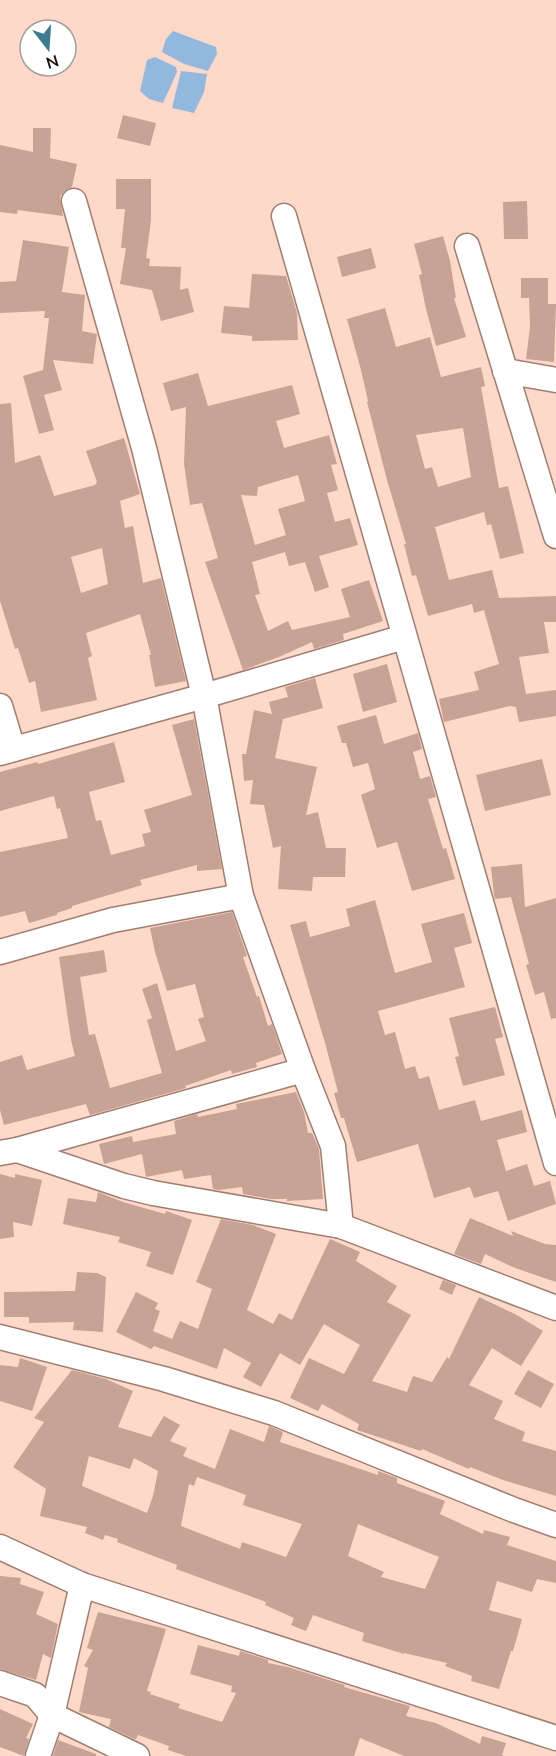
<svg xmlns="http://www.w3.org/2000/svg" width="556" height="1756" font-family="Mulish,sans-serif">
<rect width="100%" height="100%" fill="#fed8c9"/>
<g fill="#92b8de">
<path d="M173,31L216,47L217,54L208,71L184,64L162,52L166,39Z"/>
<path d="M155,57L176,67L177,72L163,103L149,99L140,91L147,60Z"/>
<path d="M181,71L207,74L204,92L194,113L172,108Z"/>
</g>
<g fill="#c8a395" fill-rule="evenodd">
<path d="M123,115L156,123L150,146L117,138Z"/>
<path d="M33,128H51L50,158L77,164L72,187L64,191L60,197L63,216L18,210L17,214L0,212V145L33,152Z"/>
<path d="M116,179H151V220L146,258L150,259L149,266L181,267L180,290L188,288L194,312L161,321L152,290L120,284L126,248H121L125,209H116Z"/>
<path d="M527,201L528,239H504L503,202Z"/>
<path d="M443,236L450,261L456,298H454L466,337L436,346L426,309L419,275L422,274L414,244Z"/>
<path d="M23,240L69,247L62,292L85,295L82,331L97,334L93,364L53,360L62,390L44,395L54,430L39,434L23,376L43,370L49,318H44L45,311L0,313V282L16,281Z"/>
<path d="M371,248L376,268L342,277L337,257Z"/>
<path d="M252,274L286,276L297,313L298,340L252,341V336L221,333L224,306L249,308Z"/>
<path d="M521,278H548V304H556L554,362L526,359L530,327L529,298H521Z"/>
<path d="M385,308L396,347L430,337L441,377L481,367L485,386L481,387L499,488L508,486L524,553L500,559L491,524L487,525L484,512L435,527L449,580L492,570L499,598L556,596V622H544L549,653L519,657L526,694L556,690V716L519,722L516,707L510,706L444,722L439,699L479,690L474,672L499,664L484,610L474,613L472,604L428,616L416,575L412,576L404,544H406L387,480L367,402L368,401L361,370L347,319ZM463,428L471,477L438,487L432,467L425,469L416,435Z"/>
<path d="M198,373L208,406L292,385L300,414L276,421L284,448L329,435L337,464L331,465L338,490L327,493L335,522L350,518L358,545L319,556L329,587L315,592L305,562L289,566L285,552L252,562L260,594L255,595L268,631L288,621L292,630L350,617L341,589L369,580L383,621L343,634L344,640L314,649L312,642L279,657L243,670L205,562L218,558L202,503L190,505L184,464L186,407L171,411L163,383ZM298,475L305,501L278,509L286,535L255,545L241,495L257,496L258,487Z"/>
<path d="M11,403L15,463L40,455L54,496L95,485L97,482L86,451L124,438L140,494L120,501L125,528L133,526L143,583L161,578L186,681L155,687L149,655H151L140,614L86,633L92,656L88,658L97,700L41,712L35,681L29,683L18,648L15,649L0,601V404ZM102,548L108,584L81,593L71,557Z"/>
<path d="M387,664L397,702L363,712L353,674Z"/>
<path d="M315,678L323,708L283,719L275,758L317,767L306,815L318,812L326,848H346L345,877H313L312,891L278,889L281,846L273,848L264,805L250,804L253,780L244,781L242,754H246L254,710L272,714L269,702L288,697L285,687Z"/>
<path d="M376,715L384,744L418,733L422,749L413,752L420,779L430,776L436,797L428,799L443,849L446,848L455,879L412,891L397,842L377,848L361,795L375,789L368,763L353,767L346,743H342L337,726Z"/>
<path d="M194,719L222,869L197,871V865L140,880L142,885L72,906V908L57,913V915L29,923L25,911L0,917V852L68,838L60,808L57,809L54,796L0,811V772L37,762L38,764L114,742L125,782L89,792L96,821L101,820L111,855L145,846L142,834L151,832L144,810L192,795L172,725Z"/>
<path d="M542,759L551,795L485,811L476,775Z"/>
<path d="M522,864L525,907L556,898V1018L551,1019L544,992L535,995L526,965L529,964L511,897L495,899L494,895L491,867Z"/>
<path d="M375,900L395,973L432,962L421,924L464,913L472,943L454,948L465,987L378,1011L385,1035L395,1032L405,1069L415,1066L419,1079L429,1076L439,1110L475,1100L481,1121L522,1110L527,1132L497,1140L506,1171L527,1164L534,1186L550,1181L556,1204L508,1221L498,1191L474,1198L470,1187L434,1198L418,1144L357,1162L344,1118H341L334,1093L338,1092L325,1043L290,925L306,921L310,937L350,926L346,909Z"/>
<path d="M232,912L247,956L243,957L257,997L259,996L268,1026L272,1024L282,1054L256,1063L257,1067L232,1074L231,1070L185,1086L186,1088L90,1115L86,1104L4,1125L0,1110V1062L22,1055L27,1070L75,1056L71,1040L59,957L104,950L107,972L80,977L89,1035L95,1034L110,1088L162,1073L147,1020L152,1018L142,989L157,983L176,1051L206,1041L198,1019L204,1017L195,984L167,991L155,952L150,928Z"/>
<path d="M495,1007L503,1037L495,1039L505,1075L463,1086L455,1057L459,1056L449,1018Z"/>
<path d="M296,1092L304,1112L308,1133H312L319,1149L323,1199L287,1201V1199H271L243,1194L242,1187L219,1190L213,1189L211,1175L184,1179L182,1170L146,1177L142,1154L104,1164L99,1144L132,1136L133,1142L176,1134L174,1121L197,1114L198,1117L237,1109L236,1104Z"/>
<path d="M0,1174L15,1178V1174L42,1180L32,1226L13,1222L14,1237L0,1239Z"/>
<path d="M98,1192L123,1202L165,1214L166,1211L192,1220L173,1275L146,1266L151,1252L118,1242L120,1237L63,1224L68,1198L96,1202Z"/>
<path d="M470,1218L513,1236L511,1231L545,1244L556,1245V1282L515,1268L485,1254L481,1264L454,1254Z"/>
<path d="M221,1219L253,1225L276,1234L247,1310L273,1324L279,1313L292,1320L330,1239L360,1252L356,1261L397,1286L387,1302L411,1315L372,1381L407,1392L413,1376L432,1382L447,1357L449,1359L479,1297L515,1314L543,1331L521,1366L492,1348L469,1385L503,1401L494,1419L525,1432L522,1441L556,1451V1496L503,1480L470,1467L469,1469L422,1449L421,1451L357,1430L359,1424L322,1404L318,1411L290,1398L309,1358L344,1374L360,1345L324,1324L300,1365L280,1353L261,1387L243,1377L251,1363L224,1348L217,1369L154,1346L151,1349L116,1332L136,1292L158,1303L155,1309L160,1311L153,1331L172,1339L180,1321L198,1329L212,1289L196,1282Z"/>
<path d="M77,1272L97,1273L106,1277L103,1332L73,1330L74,1322L29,1323V1317H4V1292L75,1291Z"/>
<path d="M443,1280L456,1285L452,1295L439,1289Z"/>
<path d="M20,1358L47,1367L32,1411L0,1401V1365L18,1367Z"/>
<path d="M72,1370L106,1379L133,1391L118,1427L151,1437L164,1416L180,1425L170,1441L187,1448L183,1456L215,1469L230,1429L264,1442L269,1426L283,1432L280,1442L378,1475V1471L397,1478V1483L445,1501L440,1514L483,1534L484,1530L510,1537L507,1545L556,1561V1583L537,1579L532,1592L497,1581L489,1610L522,1619L513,1651H511L499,1689L471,1681L472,1676L445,1666L447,1663L404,1653V1654L362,1641L364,1633L313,1615L306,1631L291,1625L294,1618L265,1605L266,1602L176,1569L177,1565L117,1542L118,1539L105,1535L103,1540L85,1533L87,1527L40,1516L46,1489L13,1467L44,1422L34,1418ZM89,1456L130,1469L134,1458L158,1471L153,1496L147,1513L82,1486ZM197,1477L246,1495L243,1505L302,1524L286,1557L242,1542L240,1549L181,1526L189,1484L194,1486ZM358,1524L439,1557L425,1589L381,1577L384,1572L348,1556Z"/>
<path d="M528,1370L554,1384L541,1408L514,1394Z"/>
<path d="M0,1576L21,1578L20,1584L44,1592L36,1614L58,1624L51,1658L43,1654L36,1680L0,1669Z"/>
<path d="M98,1612L166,1629L147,1691L151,1692L150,1694L180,1704L178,1708L222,1722L236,1693L231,1692L232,1686L190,1674L198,1645L239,1656L240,1651L268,1660V1663L288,1667L345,1685L344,1687L410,1706L406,1716L436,1723L480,1744L482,1736L506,1743L502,1755L504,1756H404L360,1738L354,1756H186L168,1750L169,1746L138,1735L136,1739H134L109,1727L111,1719L79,1712L88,1668L84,1666L93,1650L87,1648Z"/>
<path d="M0,1709L33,1724L26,1738L29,1739L24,1756L0,1747Z"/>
<path d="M58,1740L96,1754V1756H53Z"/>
</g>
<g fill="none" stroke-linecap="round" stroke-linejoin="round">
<g stroke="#a07e70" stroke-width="27">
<g id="minor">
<path d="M74,201L144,448L204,696L241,896L303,1070L333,1146L341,1226"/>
<path d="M284,216L556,1163"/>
<path d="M467,246L556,536"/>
<path d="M505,371L556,380"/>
<path d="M0,706L13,749"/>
<path d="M0,753L204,696L404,637"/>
<path d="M0,952L113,920L241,896"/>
<path d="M17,1150L303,1070"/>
<path d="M0,1153L17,1150L124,1186L153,1193L341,1226L556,1308"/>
<path d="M0,1337L164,1379L274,1413L514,1510L556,1525"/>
<path d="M0,1547L82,1585L556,1738"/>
<path d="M0,1683L35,1695L52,1715L137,1756"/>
<path d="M38,1756L52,1715L82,1585"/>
</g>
</g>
<use href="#minor" stroke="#fff" stroke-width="24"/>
</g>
<g transform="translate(48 48) rotate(163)"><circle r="28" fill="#ffffff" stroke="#a49f9d" stroke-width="1.5"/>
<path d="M0-4.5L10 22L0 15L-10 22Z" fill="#3c7c90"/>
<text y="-9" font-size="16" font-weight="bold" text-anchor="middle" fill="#1b0f0a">N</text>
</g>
</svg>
